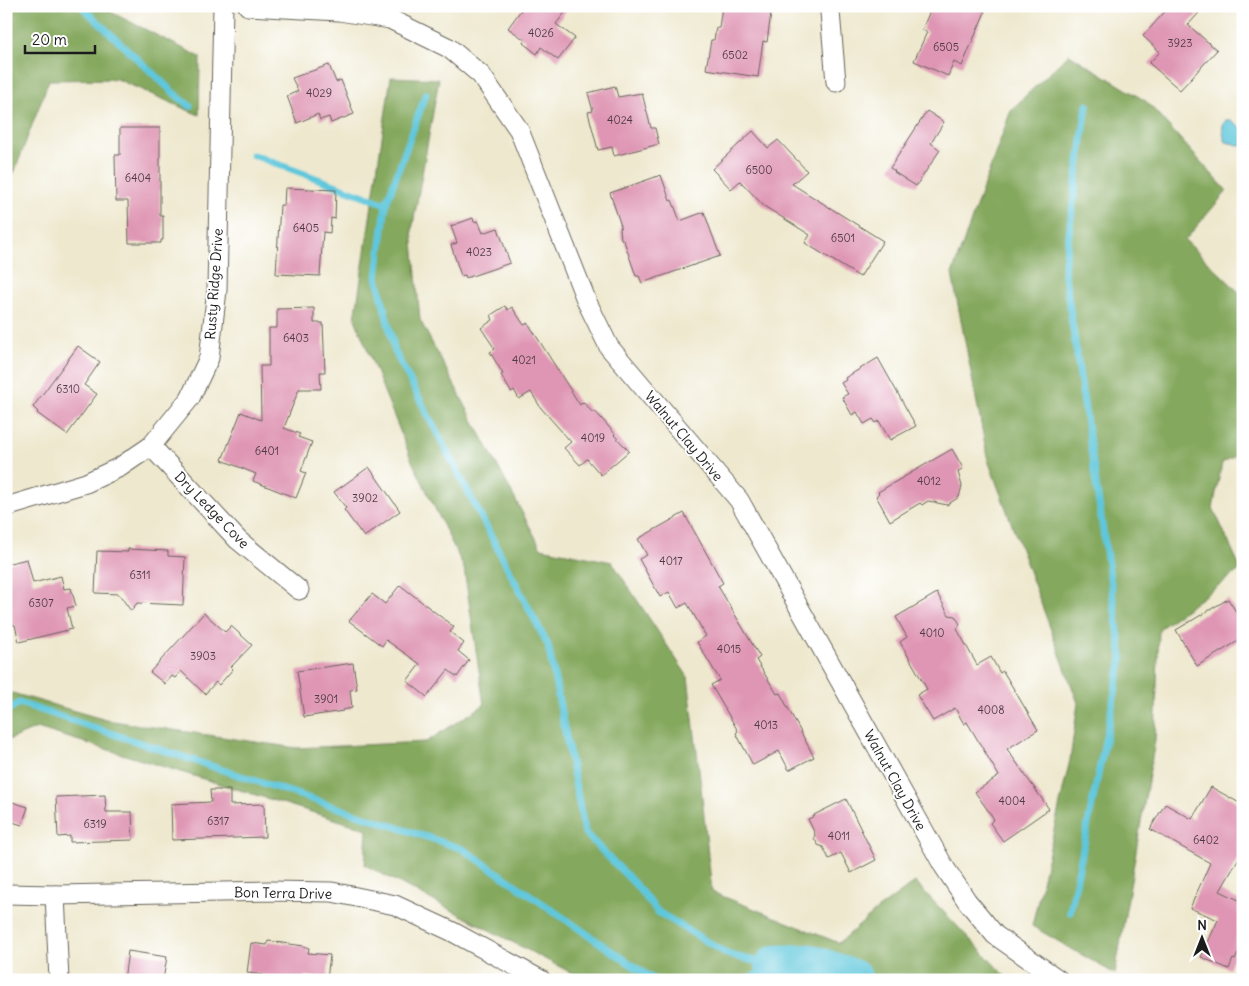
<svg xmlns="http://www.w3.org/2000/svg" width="1249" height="986" font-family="Delius,sans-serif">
<rect width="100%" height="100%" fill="#fff"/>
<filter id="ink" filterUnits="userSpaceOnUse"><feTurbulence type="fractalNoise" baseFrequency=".02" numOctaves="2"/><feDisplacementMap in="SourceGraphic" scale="10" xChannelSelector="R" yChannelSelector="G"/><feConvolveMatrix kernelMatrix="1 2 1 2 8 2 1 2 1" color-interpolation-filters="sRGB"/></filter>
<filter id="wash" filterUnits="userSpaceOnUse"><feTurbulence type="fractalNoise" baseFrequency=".0096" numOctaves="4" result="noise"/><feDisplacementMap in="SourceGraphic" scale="20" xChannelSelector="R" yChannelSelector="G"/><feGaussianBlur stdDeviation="1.12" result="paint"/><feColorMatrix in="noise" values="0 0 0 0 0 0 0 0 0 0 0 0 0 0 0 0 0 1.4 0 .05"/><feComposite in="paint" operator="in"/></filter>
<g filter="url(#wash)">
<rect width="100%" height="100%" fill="#eee8ce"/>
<g fill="#84a85d" stroke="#50623c">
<path d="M6,6H99L200,57L199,115L117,79L49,80L14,173L6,169Z"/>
<path d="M1069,54L1147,102L1227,191L1185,240L1243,296V451L1222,463L1213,508L1241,569L1159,629L1155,740L1115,974L1032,926L1070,760L1078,703L988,460L952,274L1011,110Z"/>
<path d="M391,77L439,79L412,230L420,320L541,548L612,562L688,677L700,778L712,892L839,943L877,910L915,882L1009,980H585L365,865L367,829L37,728L6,741V696L12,693L106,720L296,748L426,742L484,705L464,568L412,461L355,319Z"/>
</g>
<path fill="#5fc7dc" stroke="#3e727c" d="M1226,120H1231L1243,129V146L1226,142C1223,135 1220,126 1226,120Z"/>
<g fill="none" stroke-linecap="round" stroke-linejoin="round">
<g stroke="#5fc7dc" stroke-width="7">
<path d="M81,6L177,96L190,106"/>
<path d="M253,155L386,204L377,277L395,352L548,645L585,833L633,882L658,912L729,955L776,966"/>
<path d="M386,204L426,94"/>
<path d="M6,711L19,703L463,849L654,980"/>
<path d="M1070,912L1122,658L1064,269L1087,105"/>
<path d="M746,980L775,966"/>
</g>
<path stroke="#5fc7dc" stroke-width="42" d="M776,966L810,965L852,980"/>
</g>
<g id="blocks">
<g fill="#df96b4">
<path d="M524,6H570L556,24L575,38L558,60L541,47L537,54L523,43L525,40L508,28Z"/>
<path d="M722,6H772L767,42L763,41L758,77L706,69L711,40H714L716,28H719Z"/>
<path d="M932,6H972L985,12L962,66L954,62L948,76L914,61L927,32L922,30Z"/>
<path d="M1170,6H1205L1188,25L1217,50L1180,90L1149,63L1160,52L1143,36Z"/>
<path d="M329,65L336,82L341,80L354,114L331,123L329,117L320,120L318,114L297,123L287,96L298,91L292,78Z"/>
<path d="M615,86L618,97L642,93L651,128H655L659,144L614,156L612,147L598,150L588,112L593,111L588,93Z"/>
<path d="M927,111L944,122L931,143L940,150L916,186L894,172L895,171L890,168Z"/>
<path d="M120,128H160V216H163V240H161V243H129L128,201H116L115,155H120Z"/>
<path d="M753,131L768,148L778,140L807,171L792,184L883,241L860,277L805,243L810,235L764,206L740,181L731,189L712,169Z"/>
<path d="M661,175L670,201L672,200L680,221L704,212L720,256L642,283L639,276H636L624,241L621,239L620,229L621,226L610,193Z"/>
<path d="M285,188L336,190L335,219L331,218L330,233L323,232L320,276L276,274L280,205H284Z"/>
<path d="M473,218L474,222L478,221L483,233L498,228L510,263L466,278L465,275L461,276L451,245L457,243L451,226Z"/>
<path d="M505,306L508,310L512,307L524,325L528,323L580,405L583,402L593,413L595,411L615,434L614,435L629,451L601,475L587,459L580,465L564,448L571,442L541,408L531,392L519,399L514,390L511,392L501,375L503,374L490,352L495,349L481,328L493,320L491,315Z"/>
<path d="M314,308V323H323L325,372H320L321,389H299L284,428L300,434L298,437L312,442L301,471L306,473L296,498L253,481L256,474L222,460L241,412L261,420L260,366H269V328H277V309Z"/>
<path d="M78,346L100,362L84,385L97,394L67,435L37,413L38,412L33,407Z"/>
<path d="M878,358L916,426L890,440L879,421L876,423L873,419L864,424L857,412L852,415L842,397L848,394L841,383L846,380L845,378Z"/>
<path d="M952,449L963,468L958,472L962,486L959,497L947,505L928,501L922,505L920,503L890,521L876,496L879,493L878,492Z"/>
<path d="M369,467L400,511L364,537L344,510L346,508L334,492Z"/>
<path d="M684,513L723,583L718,586L760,657L756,660L777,694L780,693L814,757L789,770L779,751L753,765L736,733L738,731L711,685L720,680L697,642L706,636L687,603L678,608L669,592L660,597L639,559L647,555L638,539Z"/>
<path d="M128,549L168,551V556L185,557L183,605L137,603L131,611L119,594L95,593L97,551L128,552Z"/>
<path d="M27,559L33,583L61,576L64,589L71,588L76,606L67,608L72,629L19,642L15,625H13L6,597V564Z"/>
<path d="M400,585L454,627L450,632L464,643L458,651L469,660L457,677L448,670L427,697L407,681L420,664L386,640L382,646L349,621L372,594L385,604Z"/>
<path d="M937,593L949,615L955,616L960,624L957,629L977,665L991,657L1000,673L1003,671L1038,730L1007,749L1049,809L1003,841L990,823L994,819L975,792L999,776L967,722L964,724L955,708L933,721L917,695L927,689L900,642L907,637L896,617Z"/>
<path d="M1228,599L1243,623V638L1197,666L1176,630Z"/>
<path d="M204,613L225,632L231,626L252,645L231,667L233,669L219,685L216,682L205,694L181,671L175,678L172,676L165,684L150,672Z"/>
<path d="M353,663L357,689L350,690L352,708L343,710V711L304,717L297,671Z"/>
<path d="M1211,787L1243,805V851L1220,891L1243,902V943L1235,960L1233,959L1229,969L1201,957L1218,920L1190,908L1210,863L1150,829L1165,804L1192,819Z"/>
<path d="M210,790H230V805L264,804L265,837L172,840L171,804L211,802Z"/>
<path d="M105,795L106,812H132L133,840L70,842V836L58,837L56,797Z"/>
<path d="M846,799L876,860L851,873L841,853L829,859L823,847L818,845L814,838L815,834L808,819L815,816L814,815Z"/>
<path d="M6,800L28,807L22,825L6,820Z"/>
<path d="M268,941L304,946L309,948L308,953L330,955L327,979L305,976L304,980H283L263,977L264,975L247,973L251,943L267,945Z"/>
<path d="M128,951L167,957L163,980H124Z"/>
</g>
</g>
</g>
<g filter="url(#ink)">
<use href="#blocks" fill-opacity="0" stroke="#66635a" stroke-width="1"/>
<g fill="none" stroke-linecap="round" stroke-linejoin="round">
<g stroke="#66635a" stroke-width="21">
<g id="street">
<path d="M248,6L339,11L390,19L449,48L481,75L519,130L587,302L609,347L739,500L943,865L967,901L995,935L1059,980"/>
<path d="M830,6V12L836,82"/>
<path d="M151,446L238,540L299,590"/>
<path d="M6,507L86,483L120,467L151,446L190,398L209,358L217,290L223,6"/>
<path d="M6,894L55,895L269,891L332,892L395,905L451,931L541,980"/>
<path d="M55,895L59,980"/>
</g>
</g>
<use href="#street" stroke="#fff" stroke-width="19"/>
</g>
</g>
<g text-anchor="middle" stroke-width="4" stroke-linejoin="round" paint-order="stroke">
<g font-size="11" fill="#4d3a42">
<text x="541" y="37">4026</text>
<text x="1180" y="47">3923</text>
<text x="946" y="51">6505</text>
<text x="735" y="59">6502</text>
<text x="319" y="97">4029</text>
<text x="620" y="124">4024</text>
<text x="759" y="174">6500</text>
<text x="138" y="182">6404</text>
<text x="306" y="232">6405</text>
<text x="843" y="242">6501</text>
<text x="479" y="256">4023</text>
<text x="296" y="342">6403</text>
<text x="524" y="364">4021</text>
<text x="68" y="393">6310</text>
<text x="593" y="442">4019</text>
<text x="267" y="455">6401</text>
<text x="929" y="485">4012</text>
<text x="365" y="502">3902</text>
<text x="671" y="565">4017</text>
<text x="140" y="579">6311</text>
<text x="41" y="607">6307</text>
<text x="932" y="637">4010</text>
<text x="729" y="653">4015</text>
<text x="203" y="660">3903</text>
<text x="326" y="703">3901</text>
<text x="991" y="714">4008</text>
<text x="766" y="729">4013</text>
<text x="1012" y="805">4004</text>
<text x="218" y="825">6317</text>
<text x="95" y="828">6319</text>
<text x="839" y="840">4011</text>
<text x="1206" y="844">6402</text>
</g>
<g font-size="14" fill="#1c1c1c" stroke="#fff">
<text transform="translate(214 284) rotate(-86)" y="5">Rusty Ridge Drive</text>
<text transform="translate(684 436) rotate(50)" y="5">Walnut Clay Drive</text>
<text transform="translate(212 510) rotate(46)" y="5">Dry Ledge Cove</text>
<text transform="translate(895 780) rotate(61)" y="5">Walnut Clay Drive</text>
<text transform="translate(283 893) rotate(1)" y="5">Bon Terra Drive</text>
</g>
</g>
<rect width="1249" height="986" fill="none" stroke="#fff" stroke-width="25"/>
<g transform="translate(1202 938)" stroke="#ffffff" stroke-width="4" paint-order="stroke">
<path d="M0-4L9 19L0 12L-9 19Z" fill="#1c1c1c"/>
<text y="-8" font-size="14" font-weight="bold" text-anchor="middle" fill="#1c1c1c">N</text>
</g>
<path d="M25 45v8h70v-8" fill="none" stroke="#1c1c1c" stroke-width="2.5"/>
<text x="32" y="45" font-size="15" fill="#1c1c1c" stroke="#ffffff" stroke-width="4" paint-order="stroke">20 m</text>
</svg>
